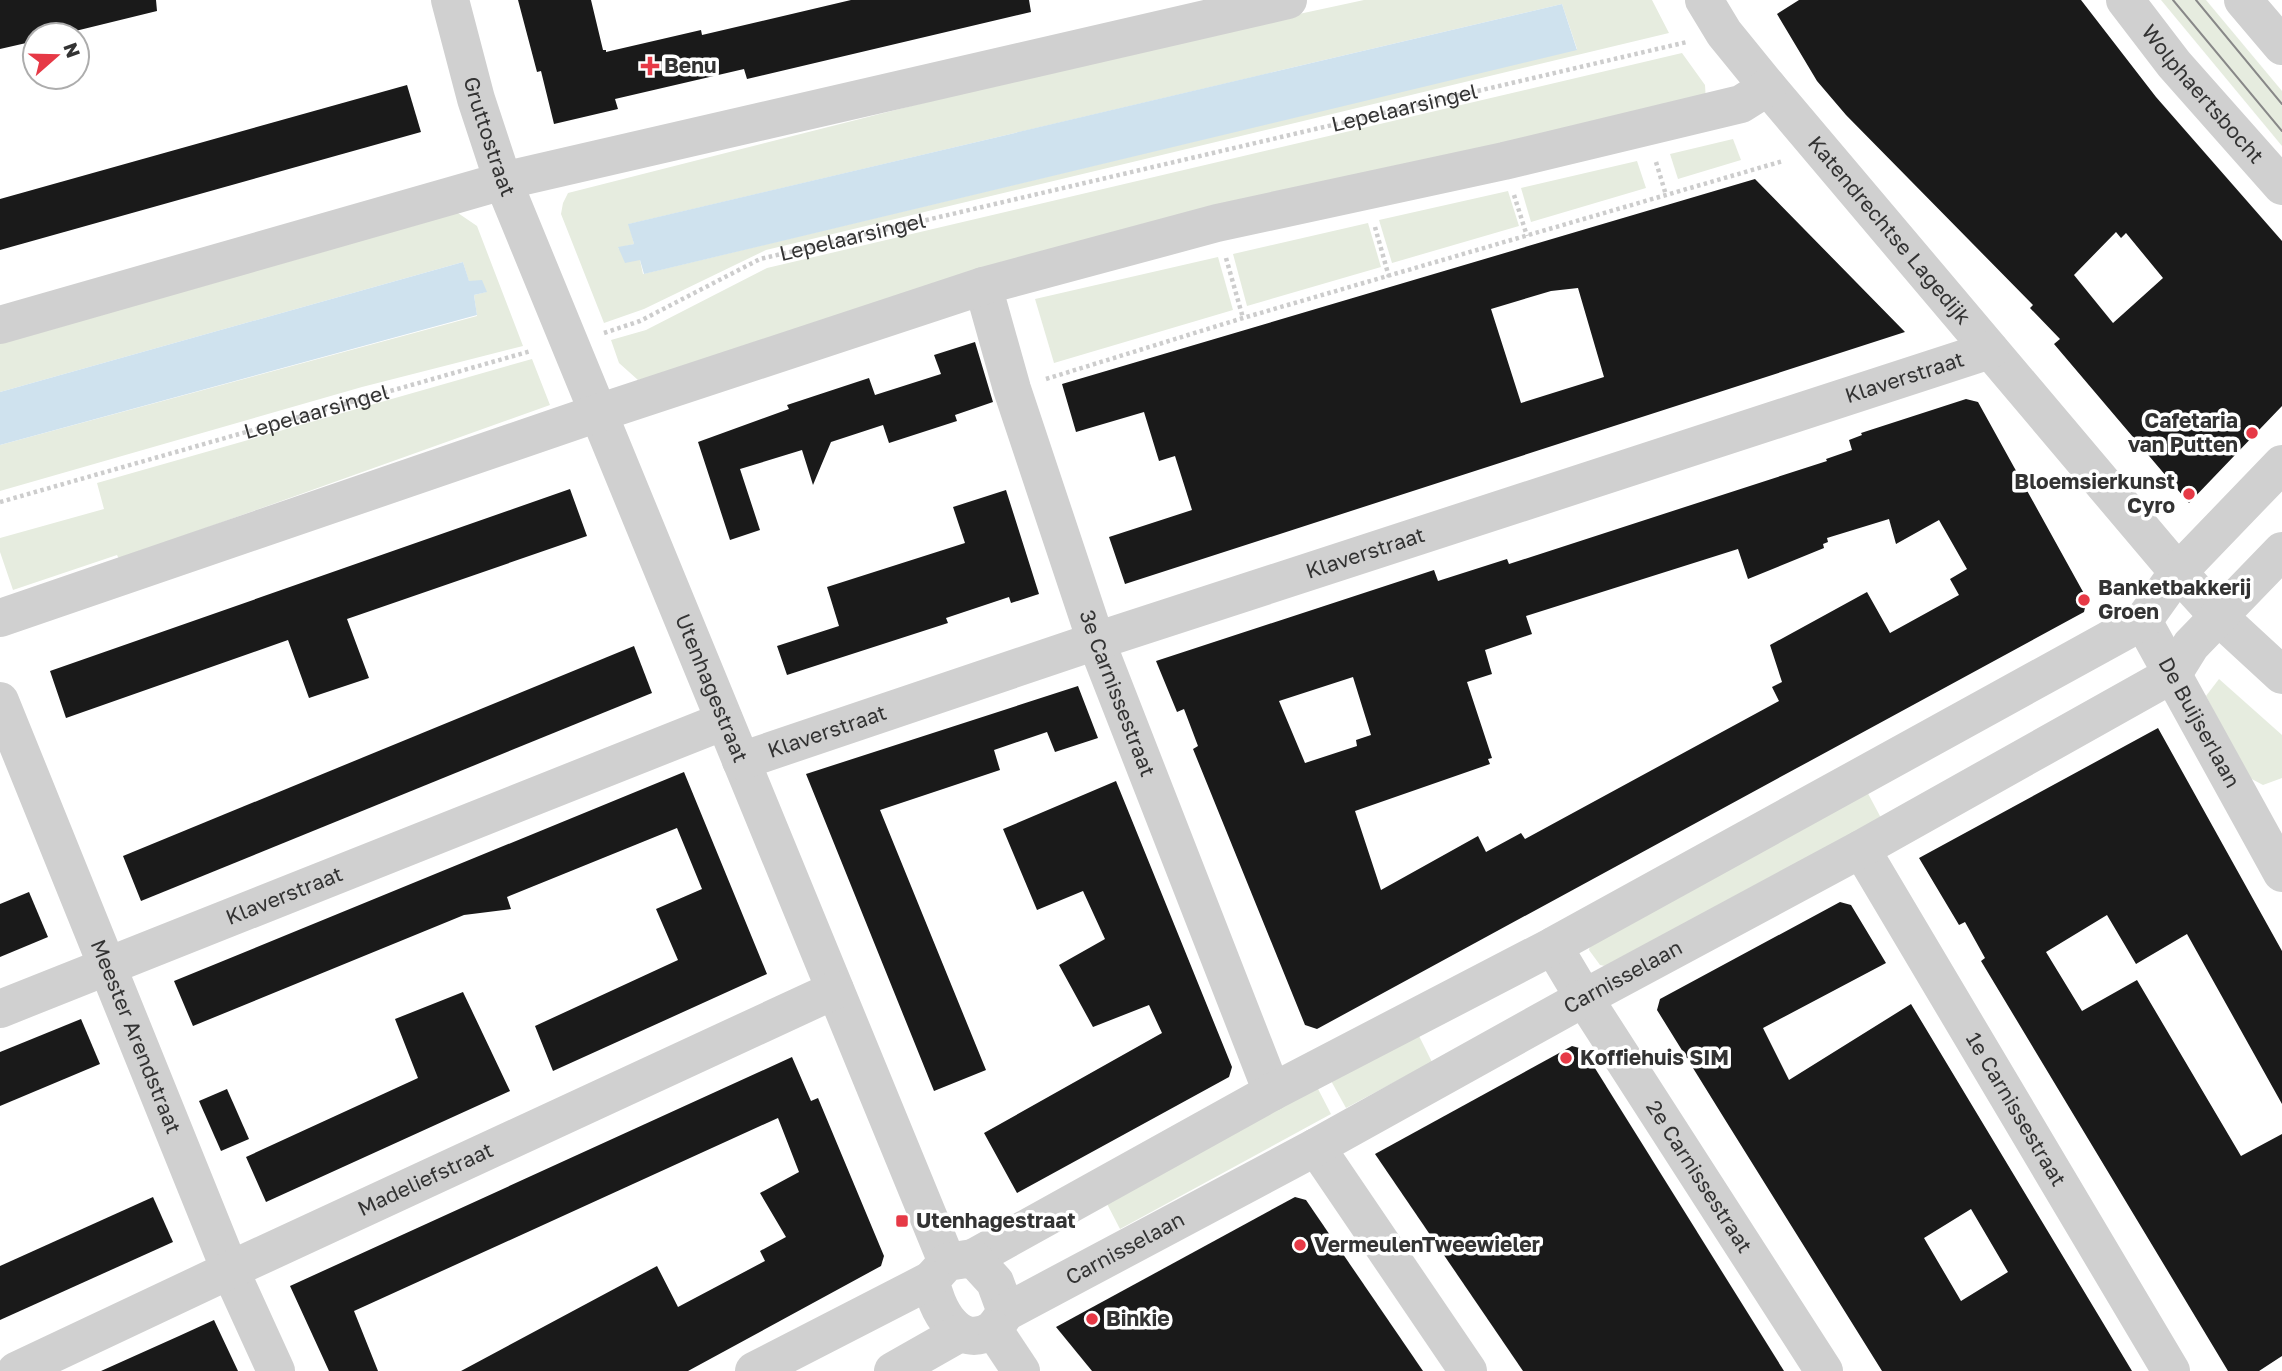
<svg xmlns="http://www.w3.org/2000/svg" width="2282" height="1371" font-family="'Golos Text',sans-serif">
<rect width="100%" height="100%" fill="#fff"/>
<g fill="#e6ecdf" fill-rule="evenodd">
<path d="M1364,0H1652L1669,33L766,250L644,309L604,323L561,214L563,203L568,193L1124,52ZM1562,4L1577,49L643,274L640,260L618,248L634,244L629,224Z"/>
<path d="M2161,0H2206L2282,91V146Z"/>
<path d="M1682,53L1705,85L1706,101L638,380L619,363L611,340L646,330L767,268Z"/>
<path d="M1733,139L1741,160L1678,179L1670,154Z"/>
<path d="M1637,161L1646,188L1531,222L1521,188Z"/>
<path d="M1508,191L1519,226L1392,263L1379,220Z"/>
<path d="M455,211L477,226L523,346L362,387L0,491V445L477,316L474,295L486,292L469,282L463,262L0,392V341Z"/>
<path d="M1368,223L1381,267L1247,306L1233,254Z"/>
<path d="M1218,257L1233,310L1054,363L1035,299Z"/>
<path d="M532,359L550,405L119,559L117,555L13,590L0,552V538L104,509L97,483Z"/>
<path d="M2219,679L2282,735V778L2263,785L2248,777L2206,696Z"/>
<path d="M1864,786L1881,818L1610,967L1600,965L1589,950L1592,936Z"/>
<path d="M1417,1032L1432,1062L1346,1108L1330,1079Z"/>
<path d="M1317,1087L1331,1114L1120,1229L1105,1200Z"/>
</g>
<g fill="#cfe2ee">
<path d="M1562,4L1577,50L644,274L640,260L625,263L618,247L634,244L628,224Z"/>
<path d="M463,262L469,281L482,280L487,292L474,295L477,315L0,445V392Z"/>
</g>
<g fill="#1a1a1a" fill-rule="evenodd">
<path d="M0,0H156L157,11L59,35H35V41L0,49Z"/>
<path d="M518,0H591L603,50H606V52L701,30L702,35L851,0H1029L1031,12L747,79L744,69L615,99L618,109L554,124L541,71L537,72Z"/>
<path d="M1799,0H2081L2156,97L2282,241V406L2189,503L2054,344L2060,339L2030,308L2033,305L1846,115L1817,81L1777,14ZM2116,232L2121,238L2126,233L2163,278L2113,323L2074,275Z"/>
<path d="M407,85L421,132L0,250V199Z"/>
<path d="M1755,179L1905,332L1125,584L1109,537L1192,510L1175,456L1159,461L1144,412L1076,432L1062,384ZM1578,288L1604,377L1521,403L1491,309L1551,291Z"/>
<path d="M975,342L993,402L955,415L957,421L889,443L883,425L831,442L813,485L802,450L740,469L760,530L730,540L698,442L789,409L787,405L869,378L875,395L941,374L934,355Z"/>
<path d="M1966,399L1978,402L2087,599L2084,612L1317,1029L1305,1025L1193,749L1198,746L1184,709L1177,712L1156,661L1434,570L1438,581L1507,559L1509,564L1827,461L1826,459L1852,450L1849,440L1862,435L1861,433ZM1889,519L1896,544L1939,520L1967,569L1950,579L1959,595L1890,633L1867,592L1770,645L1782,682L1772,687L1779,701L1525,839L1521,833L1486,852L1478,836L1381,890L1355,811L1490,764L1488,759L1492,758L1467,682L1492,674L1485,650L1532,634L1526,616L1738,549L1748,579L1824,548L1823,544L1828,542L1827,538ZM1353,677L1371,735L1356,740L1357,746L1305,763L1279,701Z"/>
<path d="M570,489L587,536L347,619L369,678L309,698L288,640L66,718L50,671Z"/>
<path d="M1006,490L1039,594L1011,603L1009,597L946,618L948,623L787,675L777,646L839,626L827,587L965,543L953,507Z"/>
<path d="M634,646L652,693L141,901L123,856Z"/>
<path d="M1078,686L1098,738L1055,752L1047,732L994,750L1000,770L880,810L986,1070L934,1091L806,774Z"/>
<path d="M2158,728L2282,951V1104L2187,934L2136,964L2107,915L2046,952L2082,1011L2137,980L2241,1156L2282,1134V1356L2259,1371H2228L1981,961L1985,958L1965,922L1959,925L1919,858Z"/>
<path d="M684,772L767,974L553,1071L535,1026L678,960L656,909L702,889L677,828L507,897L511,909L464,915L193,1026L174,981Z"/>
<path d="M1116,781L1232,1067L1229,1077L1017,1193L984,1133L1162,1033L1149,1005L1093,1027L1059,965L1105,939L1083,891L1037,910L1003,829Z"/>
<path d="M29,892L48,937L0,957V904Z"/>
<path d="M1840,902L1851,905L1886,963L1763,1028L1789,1080L1911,1004L2132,1371H1882L1724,1118L1657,1010L1660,999ZM1971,1209L2008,1272L1961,1301L1924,1238Z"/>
<path d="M463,992L510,1091L266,1202L246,1157L418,1078L395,1019Z"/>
<path d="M81,1019L100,1064L0,1106V1052Z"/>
<path d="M1572,1046L1583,1049L1784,1371H1523L1375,1154Z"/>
<path d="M792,1057L811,1101L818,1098L884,1256L881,1266L688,1371H461L657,1266L678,1307L765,1261L760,1251L786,1237L760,1193L799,1172L778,1118L354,1311L378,1371H329L290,1286Z"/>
<path d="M227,1089L249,1139L221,1151L199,1101Z"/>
<path d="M153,1197L173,1242L0,1320V1266Z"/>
<path d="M1295,1197L1306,1200L1423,1371H1092L1056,1327Z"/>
<path d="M214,1320L238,1371H101L179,1336Z"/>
</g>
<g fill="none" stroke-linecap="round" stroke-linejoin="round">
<g stroke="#cdcdcd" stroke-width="4.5" stroke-dasharray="3.5 3.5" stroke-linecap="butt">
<path d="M1656,162L1666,195"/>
<path d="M1514,195L1527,236"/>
<path d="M1375,227L1389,277"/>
<path d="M1226,258L1243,318"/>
<path id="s1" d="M604,333L640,321L760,259L1687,42"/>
<path d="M1046,379L1243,318L1783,161"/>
<path id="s2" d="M0,502L531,351"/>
</g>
<g stroke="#d0d0d0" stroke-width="38">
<path id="s3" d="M450,0L476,99L503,181L947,1262"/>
<path id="s4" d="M1704,0L1724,33L1768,87L2178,572L2219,617L2282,675"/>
<path id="s5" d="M2125,0L2174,64L2282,186"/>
<path d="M2243,0L2282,46"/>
<path id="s6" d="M983,286L1012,389L1096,641L1272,1092"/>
<path d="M0,325L503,181L1288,0"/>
<path d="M0,618L598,413L983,286L1217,223L1504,161L1741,104L1768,87"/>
<path id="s7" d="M2143,621L2282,873"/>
<path id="s8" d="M0,701L230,1270L276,1371"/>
<path id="s9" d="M741,761L1096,641L1990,350"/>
<path id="s10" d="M1861,849L2171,1371"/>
<path id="s11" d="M1553,946L1584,998L1824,1371"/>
<path id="s12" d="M0,1009L724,721"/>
<path d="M1316,1147L1468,1371"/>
<path d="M973,1258L1272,1092L1553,946L2143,621L2178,572L2282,464"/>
<path d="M973,1258L995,1282L1006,1312C1002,1317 997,1326 992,1330C957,1352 935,1307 931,1280L947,1262Z"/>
<path id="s13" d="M1006,1312L1316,1147L1584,998L1861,849L2173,674L2191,645L2282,551"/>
<path d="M993,1329L1021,1371"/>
<path id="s14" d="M16,1371L230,1270L835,990"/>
<path d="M754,1371L931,1280"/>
<path d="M893,1371L960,1333"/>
</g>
<g stroke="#888" stroke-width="2">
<path d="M2173,0L2282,131"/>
<path d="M2196,0L2282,104"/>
</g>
</g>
<g fill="#e63946" stroke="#fff" stroke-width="2.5">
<path d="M646.5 55.5h7v7h7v7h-7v7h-7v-7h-7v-7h7z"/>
<circle cx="2252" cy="433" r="7"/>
<circle cx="2189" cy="494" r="7"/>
<circle cx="2084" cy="600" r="7"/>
<circle cx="1566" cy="1058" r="7"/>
<rect x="895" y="1214" width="14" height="14" rx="3.5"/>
<circle cx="1300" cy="1245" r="7"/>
<circle cx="1092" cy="1319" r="7"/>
</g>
<g text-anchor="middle" stroke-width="7" stroke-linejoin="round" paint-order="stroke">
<g font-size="21" font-weight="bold" fill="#333" stroke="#fff" text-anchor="start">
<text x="664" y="73">Benu</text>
<text x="2238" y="428" text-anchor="end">Cafetaria<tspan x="2238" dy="24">van Putten</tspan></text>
<text x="2175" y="489" text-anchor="end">Bloemsierkunst<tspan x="2175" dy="24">Cyro</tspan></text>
<text x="2098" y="595">Banketbakkerij<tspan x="2098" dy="24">Groen</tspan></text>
<text x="1580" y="1065">Koffiehuis SIM</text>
<text x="916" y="1228">Utenhagestraat</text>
<text x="1314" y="1252">VermeulenTweewieler</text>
<text x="1106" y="1326">Binkie</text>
</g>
<g font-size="21" fill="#333" stroke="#fff">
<text dy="7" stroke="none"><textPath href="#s5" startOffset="122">Wolphaertsbocht</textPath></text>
<text dy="7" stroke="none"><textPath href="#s1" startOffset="835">Lepelaarsingel</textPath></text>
<text dy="7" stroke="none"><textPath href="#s3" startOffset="142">Gruttostraat</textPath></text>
<text dy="7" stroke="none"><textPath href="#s4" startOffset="296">Katendrechtse Lagedijk</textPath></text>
<text dy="7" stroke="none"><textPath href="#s1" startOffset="268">Lepelaarsingel</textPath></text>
<text dy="7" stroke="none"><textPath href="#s9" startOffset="1225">Klaverstraat</textPath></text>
<text dy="7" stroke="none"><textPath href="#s2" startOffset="329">Lepelaarsingel</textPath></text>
<text dy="7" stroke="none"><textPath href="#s9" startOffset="658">Klaverstraat</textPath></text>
<text dy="7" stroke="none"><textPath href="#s3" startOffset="737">Utenhagestraat</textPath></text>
<text dy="7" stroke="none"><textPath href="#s6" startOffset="429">3e Carnissestraat</textPath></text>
<text dy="7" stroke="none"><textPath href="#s7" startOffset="116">De Buijserlaan</textPath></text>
<text dy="7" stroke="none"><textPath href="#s9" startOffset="91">Klaverstraat</textPath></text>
<text dy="7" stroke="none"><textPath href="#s12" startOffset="306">Klaverstraat</textPath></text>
<text dy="7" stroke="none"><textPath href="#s13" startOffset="702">Carnisselaan</textPath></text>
<text dy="7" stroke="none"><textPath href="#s8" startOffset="362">Meester Arendstraat</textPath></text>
<text dy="7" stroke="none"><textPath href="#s10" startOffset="303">1e Carnissestraat</textPath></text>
<text dy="7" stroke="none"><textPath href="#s11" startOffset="273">2e Carnissestraat</textPath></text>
<text dy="7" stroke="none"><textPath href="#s14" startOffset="452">Madeliefstraat</textPath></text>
<text dy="7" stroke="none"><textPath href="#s13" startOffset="135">Carnisselaan</textPath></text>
</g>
</g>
<g transform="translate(56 56) rotate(70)"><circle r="33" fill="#ffffff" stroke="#adadad" stroke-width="2"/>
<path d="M0-5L12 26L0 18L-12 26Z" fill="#e63946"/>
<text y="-10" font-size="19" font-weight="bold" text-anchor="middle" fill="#333333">N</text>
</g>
</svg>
